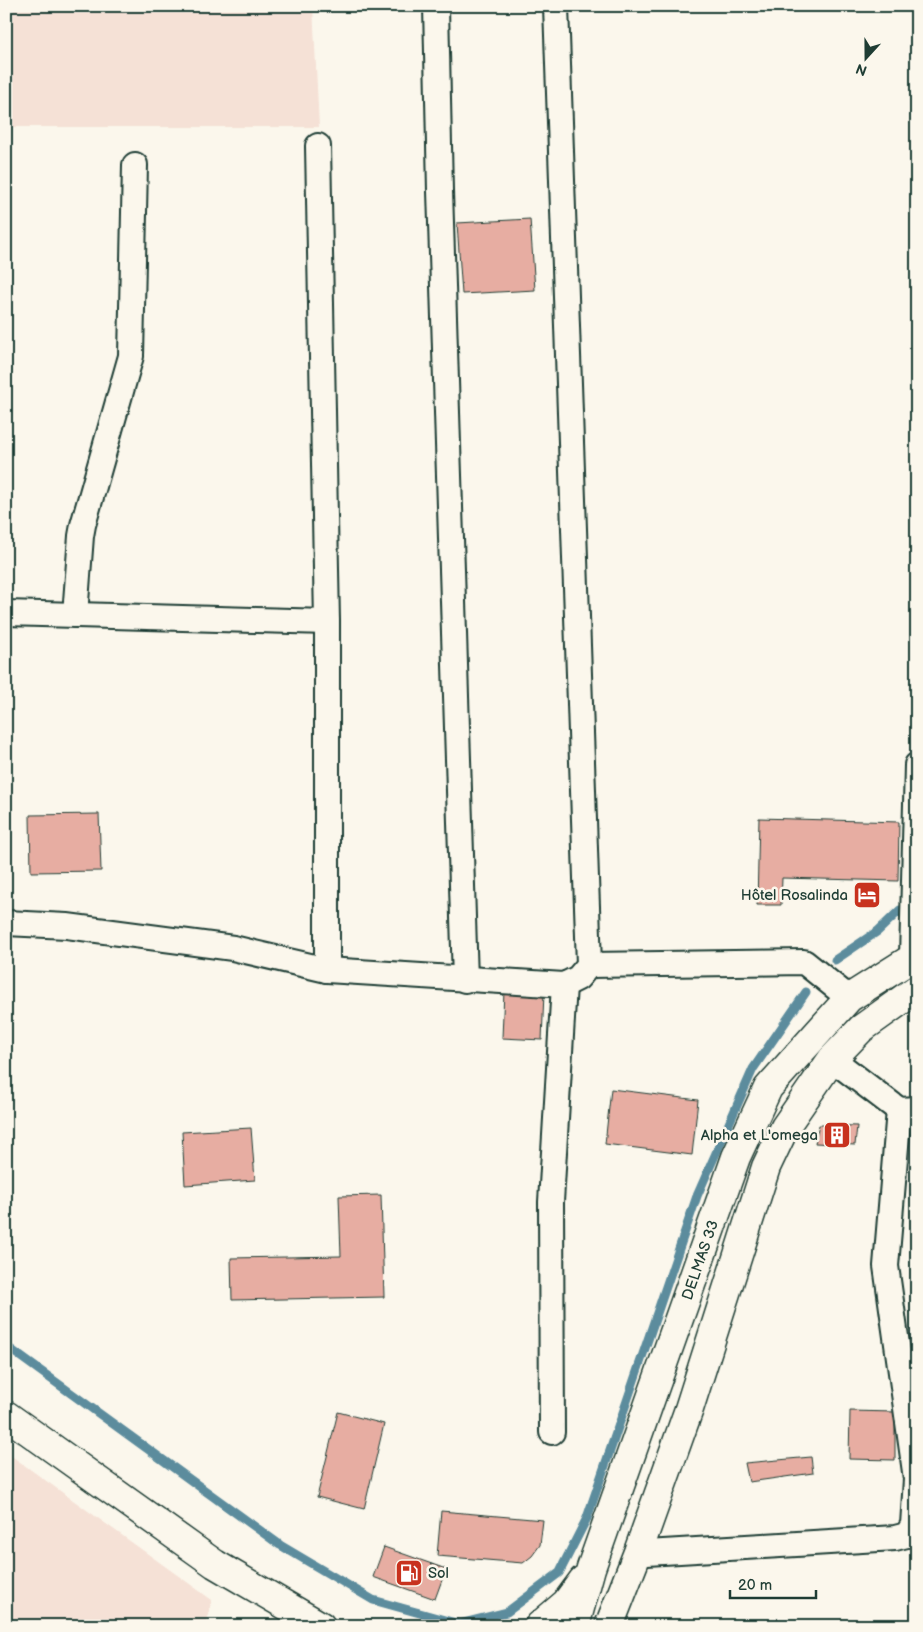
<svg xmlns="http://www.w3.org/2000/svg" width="923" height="1632" font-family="'Balsamiq Sans',sans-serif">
<rect width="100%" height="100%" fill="#fbf7ec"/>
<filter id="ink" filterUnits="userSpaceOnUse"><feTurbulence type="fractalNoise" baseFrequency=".02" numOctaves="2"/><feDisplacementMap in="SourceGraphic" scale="10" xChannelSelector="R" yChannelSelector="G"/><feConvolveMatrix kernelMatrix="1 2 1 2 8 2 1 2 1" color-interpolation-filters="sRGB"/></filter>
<g filter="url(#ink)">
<g fill="#f5e1d6">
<path d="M6,6H313L319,127H6Z"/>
<path d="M6,1452L212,1600L205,1626H6Z"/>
</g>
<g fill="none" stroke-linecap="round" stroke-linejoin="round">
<g stroke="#5b8c9d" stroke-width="9">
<path d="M835,960L878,931L900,910"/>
<path d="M6,1346L280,1545L373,1600L459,1624L507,1612L559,1573L587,1518L697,1196L753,1069L806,992"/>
</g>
</g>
<g fill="#e7ada2" stroke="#1f3d34">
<path d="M530,219L535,290L462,294L457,223Z"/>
<path d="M99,814L101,871L31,872L30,815Z"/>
<path d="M759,818L899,822L898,881L782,878L781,905H757Z"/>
<path d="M504,991L544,993L542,1040L502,1038Z"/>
<path d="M611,1089L698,1100L692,1155L605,1144Z"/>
<path d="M819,1125L857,1126L855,1145L815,1143Z"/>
<path d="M251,1128L255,1180L185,1185L182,1132Z"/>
<path d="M381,1195L384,1297L232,1300L231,1258L341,1256L339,1196Z"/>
<path d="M850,1411L895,1412V1460L849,1459Z"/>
<path d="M338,1412L384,1424L364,1509L317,1497Z"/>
<path d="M811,1457L813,1473L749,1482L745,1463Z"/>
<path d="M441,1511L543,1520L540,1545L532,1556L523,1563L437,1556Z"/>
<path d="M384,1547L446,1569L435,1599L373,1577Z"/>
</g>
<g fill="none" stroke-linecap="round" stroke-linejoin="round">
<g stroke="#1f3d34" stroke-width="28">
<g id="minor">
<path d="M436,6L440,191L465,980"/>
<path d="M318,146L327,622V970"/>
<path d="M6,613L327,622"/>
<path d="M75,615L81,536L83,525L131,356L135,165"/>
<path d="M6,923L67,926L233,948L327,970L564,985L578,978L589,965L556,6"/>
<path d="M912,957L917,765"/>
<path d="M589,965L804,962L849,998"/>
<path d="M832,1059L899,1110L917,1109"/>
<path d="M552,1432L551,1202L564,985"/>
<path d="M638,1552L647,1553L895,1538L907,1535L913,1525L916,1479L886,1266L899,1110"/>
</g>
</g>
<g stroke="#1f3d34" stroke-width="31">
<g id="secondary">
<path d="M6,1415L215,1564L321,1626"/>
<path d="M539,1626L566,1603L583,1580"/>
<path d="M575,1626L591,1568L736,1157L768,1088L849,998L917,955"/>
<path d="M609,1626L638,1552L689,1409L766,1167L785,1127L832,1059L861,1029L917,989"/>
</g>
</g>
<use href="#minor" stroke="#fbf7ec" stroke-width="24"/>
<use href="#secondary" stroke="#fbf7ec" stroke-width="28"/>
</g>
</g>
<defs>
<g id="hotel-square" transform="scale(1.4375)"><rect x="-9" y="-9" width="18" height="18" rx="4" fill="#c8321e" stroke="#fbf7ec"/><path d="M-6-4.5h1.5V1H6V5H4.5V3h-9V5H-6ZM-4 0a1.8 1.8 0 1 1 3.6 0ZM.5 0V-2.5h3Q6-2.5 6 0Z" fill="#fff"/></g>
<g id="building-square" transform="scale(1.4375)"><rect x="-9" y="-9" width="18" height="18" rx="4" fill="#c8321e" stroke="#fbf7ec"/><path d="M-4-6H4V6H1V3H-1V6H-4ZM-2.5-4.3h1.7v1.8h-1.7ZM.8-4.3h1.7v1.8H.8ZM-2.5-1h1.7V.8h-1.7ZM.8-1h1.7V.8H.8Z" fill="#fff"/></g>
<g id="fuel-square" transform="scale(1.4375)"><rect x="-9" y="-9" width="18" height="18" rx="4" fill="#c8321e" stroke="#fbf7ec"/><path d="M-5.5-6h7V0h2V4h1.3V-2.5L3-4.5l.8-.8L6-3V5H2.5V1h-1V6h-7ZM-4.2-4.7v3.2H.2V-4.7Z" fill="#fff"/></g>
</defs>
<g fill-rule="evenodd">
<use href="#hotel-square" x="867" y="895"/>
<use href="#building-square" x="837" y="1135"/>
<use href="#fuel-square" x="409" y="1573"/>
</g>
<g text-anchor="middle" stroke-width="5" stroke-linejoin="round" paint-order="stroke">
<g font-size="15" fill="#1f3d34" stroke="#fbf7ec" text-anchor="end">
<text x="848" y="900">Hôtel Rosalinda</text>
<text x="818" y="1140">Alpha et L'omega</text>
<text x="428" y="1578" text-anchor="start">Sol</text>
</g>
<g font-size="15" fill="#1f3d34" stroke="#fbf7ec">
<text transform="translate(700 1260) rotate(-71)" y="5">DELMAS 33</text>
</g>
</g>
<rect width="923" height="1632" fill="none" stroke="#fbf7ec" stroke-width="25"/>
<rect x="12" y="12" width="898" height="1607" fill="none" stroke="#1f3d34" stroke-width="2" filter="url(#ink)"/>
<g transform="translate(866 58) rotate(201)" stroke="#fbf7ec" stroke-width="4" paint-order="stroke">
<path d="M0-4L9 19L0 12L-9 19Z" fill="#1f3d34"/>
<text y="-8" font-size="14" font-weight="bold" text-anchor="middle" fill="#1f3d34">N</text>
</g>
<path d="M730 1590v8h86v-8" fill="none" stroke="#1f3d34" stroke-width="2.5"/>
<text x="738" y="1590" font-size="15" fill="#1f3d34" stroke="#fbf7ec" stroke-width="4" paint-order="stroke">20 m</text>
</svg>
